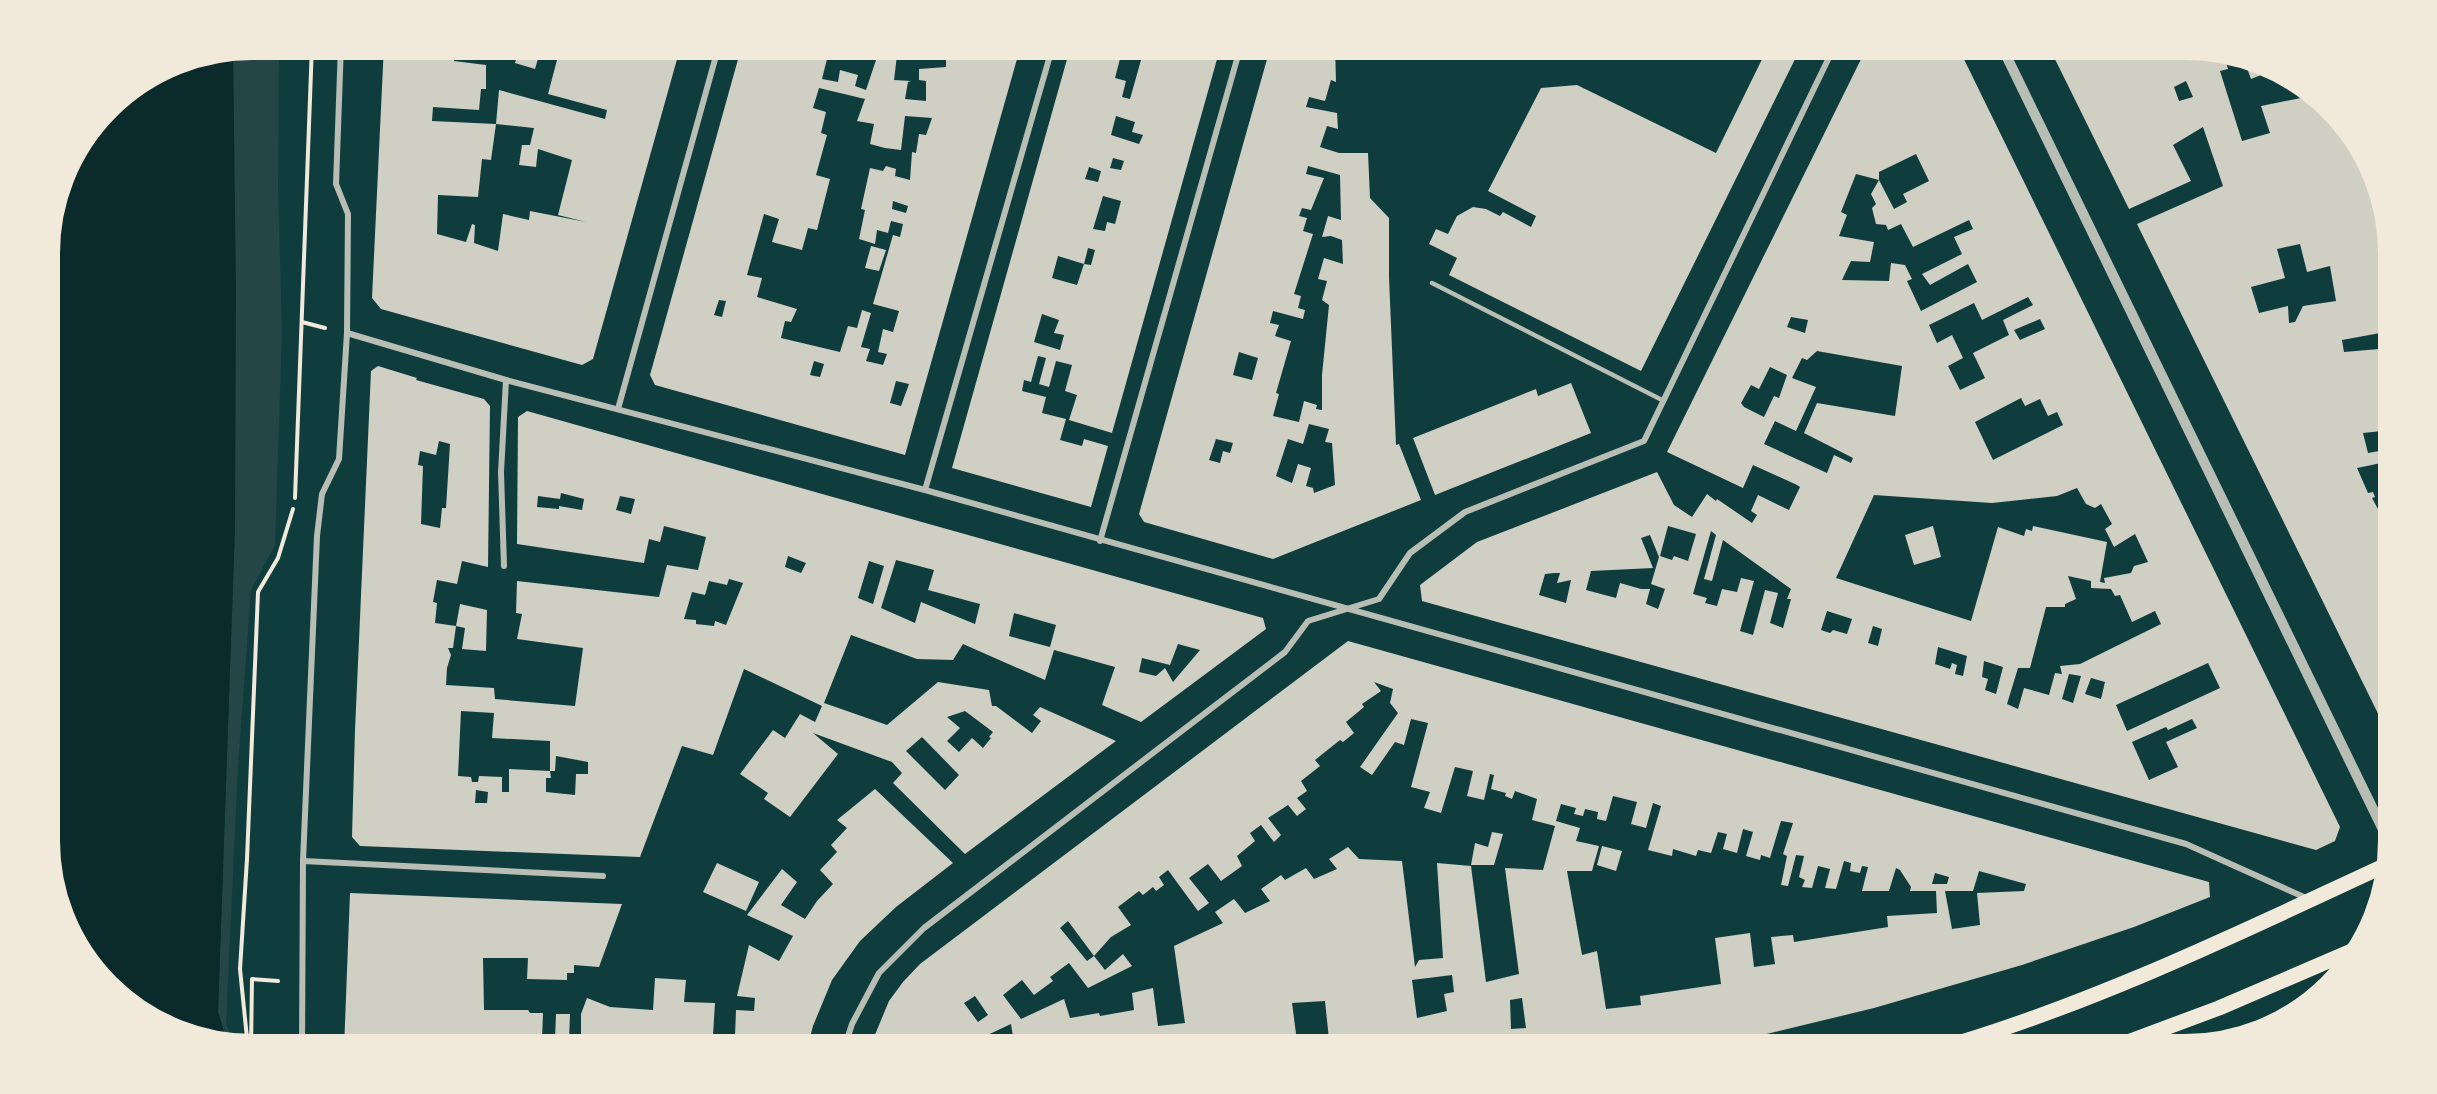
<svg xmlns="http://www.w3.org/2000/svg" width="2437" height="1094" font-family="'Nunito Sans',sans-serif">
<rect width="100%" height="100%" fill="#0f3d3e"/>
<g fill="#244646">
<path d="M252,45H279L278,191L282,332L275,545L251,590L238,766L226,1024L235,1046L228,1044L218,1013L235,526L233,63V49Z"/>
<path d="M50,223L56,303L46,304L45,238Z"/>
</g>
<path fill="#0a2a2b" d="M233,49L236,291L235,526L218,1012L228,1044L173,1033L88,968L47,869L46,569L56,303L50,223L67,160L115,97L173,61Z"/>
<g fill="#cfcfc3" fill-rule="evenodd">
<path d="M384,45H454V61L486,65V89H481L479,110L433,107L432,121L496,124L491,160L482,159L478,197L438,195L437,234L466,242L472,224L475,225L474,243L498,251L503,214L529,220L530,211L586,222L558,215L572,160L538,149L536,167L519,165L522,145H530L534,128L496,124L499,90L605,119L607,110L548,94L561,45H681L593,359L582,365L381,309L372,298Z"/>
<path d="M520,45H542L535,69L515,63Z"/>
<path d="M742,45H840L839,50L830,47L822,79L838,82L840,70L858,75L855,86L866,90L881,45H908L898,47L894,80L911,81L908,82L905,99L926,101V81L919,80V69L946,67V59H939L938,45H1021L905,455L655,385L650,375ZM819,88L865,99L857,121L874,124L870,144L885,148L901,150L905,116L932,118L926,135L919,134L916,153L912,152L910,180L895,176L896,169L886,166L883,171L870,168L861,209L865,210L859,239L875,244L877,230L888,233L891,221L903,224L900,237L893,235L873,304L899,311L893,332L883,329L878,352L887,354L883,365L866,361L870,349L861,347L871,313L862,310L857,328L848,326L840,352L781,338L785,321L791,322L797,309L757,297L762,278L747,275L764,214L779,219L772,242L802,250L808,228L817,230L830,179L816,175L827,135L821,133L826,112L813,108ZM893,201L908,206L906,213L892,209ZM719,300L726,301L722,317L714,315ZM814,361L824,364L820,377L810,375ZM896,381L909,384L901,406L890,403Z"/>
<path d="M1071,45H1221L1112,433L1069,420L1077,395L1065,391L1072,365L1056,361L1049,387L1039,384L1046,358L1038,356L1031,382L1024,380L1022,391L1046,397L1042,413L1066,419L1060,440L1082,446L1084,439L1108,446L1091,507L952,468ZM1121,55L1141,60L1130,99L1122,97L1126,81L1115,78ZM1116,116L1135,122L1132,132L1143,135L1139,144L1111,135ZM1113,158L1124,161L1121,170L1110,168ZM1089,167L1101,171L1098,182L1085,179ZM1103,196L1121,201L1115,224L1107,222L1105,231L1093,229ZM1088,248L1095,250L1091,265L1084,264L1077,285L1052,278L1058,256L1084,264ZM1042,314L1059,320L1054,333L1064,335L1060,350L1034,342Z"/>
<path d="M1271,45H1335L1336,82L1331,80L1325,101L1309,97L1306,107L1337,113L1338,129L1327,126L1320,147L1339,153H1368L1370,198L1389,218V277L1396,445L1399,444L1421,500L1273,559L1144,522L1139,514ZM1308,166L1340,175L1341,220L1328,216L1322,237L1331,236L1342,240L1343,264L1324,258L1318,279L1327,281L1322,300L1329,305L1322,375V410L1316,409L1317,405L1304,401L1299,422L1273,416L1279,394L1276,393L1291,341L1275,336L1279,325L1270,323L1273,311L1303,319L1305,310L1298,308L1301,296L1294,294L1313,234L1303,231L1307,218L1299,216L1302,208L1311,210L1324,178L1306,174ZM1239,352L1258,358L1252,380L1233,375ZM1309,424L1329,429L1325,442L1332,443L1335,485L1314,493L1313,488L1306,486L1311,468L1298,464L1292,483L1276,476L1288,439L1303,444ZM1216,439L1233,443L1230,453L1223,451L1220,463L1209,460Z"/>
<path d="M1769,45H1802L1641,371L1449,275L1457,258L1429,244L1436,229L1448,234L1457,216L1473,207L1486,209L1500,216L1503,212L1531,227L1536,216L1488,191L1541,88L1577,85L1716,153Z"/>
<path d="M1868,45H1957L2340,827L2335,841L2316,850L1422,601L1420,585L1477,542L1657,472L1674,505L1692,517L1707,494L1716,501L1717,499L1752,523L1757,515L1751,511L1758,495L1789,510L1800,487L1797,485L1753,465L1743,488L1667,452ZM1916,154L1929,181L1903,194L1907,202L1894,209L1879,180L1871,194L1876,204L1872,208L1876,224L1886,225L1888,230L1901,224L1913,247L1969,220L1973,229L1954,237L1962,254L1922,274L1930,285L1968,264L1977,282L1921,311L1907,281L1912,279L1905,265L1891,263L1889,281L1842,280L1851,261L1870,262L1874,242L1839,236L1847,215L1841,212L1856,174L1879,180V172ZM2028,297L2033,305L2003,320L2009,335L1973,353L1985,378L1960,390L1948,366L1963,358L1952,335L1937,343L1929,325L1974,303L1982,320ZM1791,317L1808,320L1805,333L1787,327ZM2040,319L2045,329L2020,340L2014,330ZM1817,351L1902,366L1895,416L1817,403L1804,433L1853,458L1851,463L1834,455L1827,473L1764,444L1775,421L1796,431L1816,387L1792,378L1802,358L1807,360ZM1770,367L1787,375L1779,398L1774,396L1764,417L1744,407L1741,403L1751,385L1759,389ZM2021,398L2025,406L2040,399L2048,416L2057,412L2063,425L1993,460L1975,422ZM2077,488L2086,504L2095,508L2101,504L2112,524L2105,529L2114,547L2135,534L2148,562L2134,566L2131,573L2104,578L2105,583L2100,582L2107,542L2033,526L2032,531L2026,529L2024,536L1998,527L1971,621L1836,578L1874,495L1992,503L2057,496ZM1668,526L1696,534L1688,561L1674,556L1672,560L1660,556ZM1711,531L1716,535L1704,579L1712,581L1723,540L1791,589L1787,599H1791L1783,628L1770,623L1778,593L1765,590L1753,635L1740,631L1754,581L1741,578L1737,592L1722,589L1717,606L1705,603L1707,598L1693,594ZM1650,535L1659,557L1651,584L1665,589L1658,609L1646,604L1650,589H1641L1620,583L1616,598L1586,590L1591,571L1653,568L1641,538ZM1554,573H1560L1557,583L1571,580L1566,603L1539,595L1545,574ZM2068,576L2091,581V588L2111,589L2115,596L2120,595L2132,622L2155,611L2161,624L2080,664L2060,666L2062,674L2055,673L2049,695L2024,688L2018,709L2007,704L2018,668H2030L2046,607H2065V604L2076,599ZM1827,611L1852,619L1847,634L1833,630L1830,633L1821,630ZM1873,626L1882,629L1878,646L1868,643ZM1938,647L1967,656L1963,676L1955,674L1957,665L1952,663L1950,669L1935,664ZM1984,661L2003,667L1996,694L1985,690L1988,679L1982,677ZM2208,663L2220,688L2127,731L2116,705ZM2069,674L2081,676L2073,703L2062,699ZM2091,678L2105,682L2101,699L2085,694ZM2192,719L2197,728L2166,742L2178,767L2149,780L2132,742L2166,727L2168,730Z"/>
<path d="M2048,45H2185L2223,53L2228,69L2220,71L2242,141L2270,133L2261,106L2311,96L2349,126L2390,225L2391,331L2342,340L2344,352L2391,348V430L2363,433L2368,453L2391,449V461L2357,468L2368,493L2373,492L2375,497L2372,498L2378,509L2391,505L2392,742L2137,224L2223,186L2203,127L2173,145L2191,181L2129,209ZM2186,81L2193,97L2179,101L2174,87ZM2300,244L2307,272L2330,266L2336,301L2303,306L2295,322L2289,323L2288,306L2259,313L2251,287L2285,278L2277,249Z"/>
<path d="M2243,57L2256,59L2261,75L2251,79Z"/>
<path d="M871,246L886,250L879,271L865,268Z"/>
<path d="M378,366L417,378L416,380L484,399L490,406L488,567L462,561L457,584L437,580L433,602L437,603L435,623L456,626L453,648H448L451,655L447,668L446,685L494,688L495,699L575,706L583,648L517,639L522,614L516,613L517,581L659,597L667,565L698,570L706,537L664,526L660,542L649,539L644,563L517,544L518,417L527,411L1263,618L1266,629L1141,722L1102,705L1115,667L1054,650L1045,680L963,644L953,660L917,659L851,635L824,703L887,725L938,682L989,690L992,706H996L1032,733L1041,721L1033,715L1040,707L1116,741L965,854L893,783L902,773L892,762L813,733L838,754L790,817L764,799L768,793L740,774L773,730L785,738L800,714L815,722L822,706L744,669L713,755L682,746L640,857L360,846L352,837L355,730L371,371ZM439,441L450,444L446,508H442L440,528L421,524L423,466L418,465L420,451L436,455ZM561,493L584,499L582,510L559,506V509L537,507L538,496L560,499ZM620,496L635,499L631,514L616,510ZM788,556L806,563L801,573L785,567ZM896,560L934,570L928,590L980,604L975,624L921,602L915,623L881,608ZM869,561L884,566L873,604L858,598ZM729,579L743,583L726,625L715,621L714,626L696,624V620L684,619L692,592L705,595L709,581L727,585ZM1014,613L1056,625L1050,647L1009,636ZM1178,644L1200,650L1173,682L1165,668L1156,676L1139,672L1142,658L1170,665ZM461,711L494,713L492,738L550,741V771H555L556,756L588,762V774H576L575,795L546,792V778H551L550,771L509,769V792H502V777L479,776L478,782H472L471,777L458,776ZM965,711L993,732L989,737L991,738L983,748L972,738L959,752L947,741L960,728L947,717ZM922,737L959,775L945,790L906,751ZM476,790L488,792L487,803H475Z"/>
<path d="M1571,383L1591,433L1435,495L1413,438L1536,389L1538,396Z"/>
<path d="M1933,526L1941,557L1914,565L1905,535Z"/>
<path d="M460,604L487,610L486,651L462,649L465,628L456,626Z"/>
<path d="M1348,641L2209,882L2210,897L2134,927L2022,965L1874,1008L1705,1049H1330L1325,1001L1292,1003L1297,1041L1280,1044L1281,1049H1002L1001,1040L1013,1037L1011,1024L981,1038L983,1049H970L969,1044L955,1049L951,1043L943,1049L934,1047L930,1049H869L889,1001L903,982L920,964ZM1374,682L1393,689L1390,703L1398,713L1360,767L1372,775L1395,742L1404,745L1411,719L1428,723L1411,787L1430,792L1424,808L1441,813L1455,767L1473,771L1467,796L1484,800L1490,774L1494,775L1491,789L1506,793L1505,796L1512,799L1515,791L1537,799L1532,820L1555,826L1543,870L1505,868L1519,974L1486,982L1471,866L1437,863L1443,958L1419,960L1415,967L1402,861L1359,859L1348,847L1329,859L1337,869L1314,879L1306,868L1285,880L1281,875L1261,889L1270,901L1245,913L1234,899L1215,912L1223,923L1174,946L1185,1023L1158,1026L1153,988L1132,993L1134,1010L1100,1016L1099,1013L1070,1018L1064,999L1021,1019L1003,995L1022,980L1034,995L1053,981L1050,977L1069,963L1088,988L1132,966L1123,954L1105,970L1094,956L1111,937L1131,925L1118,907L1139,891L1143,895L1153,887L1156,891L1164,885L1159,877L1168,870L1198,911L1209,903L1189,878L1208,864L1221,881L1242,866L1237,856L1255,841L1250,833L1261,825L1274,842L1281,835L1268,818L1288,805L1297,816L1306,809L1297,798L1307,791L1301,781L1320,766L1315,760L1340,740L1343,742L1354,733L1346,722L1364,707L1362,704L1381,691ZM1613,796L1637,802L1631,824L1646,828L1653,803L1661,806L1648,850L1672,856L1673,849L1696,856L1698,850L1711,853L1718,832L1727,834L1723,849L1737,853L1743,829L1753,832L1746,856L1760,860L1761,855L1770,858L1781,821L1793,823L1783,854L1787,856L1781,885L1788,886L1796,855L1804,856L1799,877L1805,880L1802,887L1812,888L1818,866L1830,869L1825,888L1836,889L1844,861L1851,863L1850,871L1860,873L1862,866L1868,867L1862,891H1889L1896,868L1900,870L1911,887L1910,891H1936L1937,913L1887,916L1888,927L1794,942L1793,935L1771,937L1775,964L1754,967L1750,933L1715,938L1721,984L1640,996L1641,1005L1606,1009L1597,951L1582,955L1567,871H1592L1599,846L1576,841L1580,828L1556,821L1561,804L1576,808L1574,814L1583,816L1585,809L1598,812L1597,819L1606,821ZM1979,871L2026,884L2024,891L1977,893L1980,925L1952,929L1945,891H1973ZM1935,873L1949,877L1947,884H1932ZM1068,921L1094,956L1087,961L1060,928ZM1452,975L1454,992L1444,994L1447,1011L1417,1018L1412,980ZM975,996L988,1015L978,1022L964,1003ZM1522,998L1526,1028L1511,1029L1510,1000Z"/>
<path d="M875,789L953,863L896,907L860,941L832,980L813,1026L807,1049H344L350,893L622,904L599,967L574,965V973H567V980L527,979L528,958H483L484,1010H528L530,1013H543L542,1040H555L556,1014H570L569,1041L581,1042V1014L587,998L610,1007L653,1010L655,978L686,980L684,1002L715,1003L713,1035L735,1036L736,1010L754,1011L755,998L737,996L749,945L779,961L793,936L747,915L782,869L797,882L781,905L805,919L817,901L833,884L820,870L837,852L831,845L847,828L837,820Z"/>
<path d="M1492,832L1503,834L1494,865H1471L1475,843L1488,847Z"/>
<path d="M1602,846L1622,851L1616,871L1597,865Z"/>
<path d="M717,863L759,882L746,911L703,892Z"/>
</g>
<g fill="none" stroke-linecap="round" stroke-linejoin="round">
<g stroke="#f1e9da" stroke-width="4">
<path d="M302,322L325,328"/>
<path d="M295,498L312,45"/>
<path d="M248,1048L240,969L247,859L258,592L278,558L293,509"/>
<path d="M251,1049L252,979L278,981"/>
</g>
<path stroke="#b8beb3" stroke-width="4.5" d="M1432,283L1664,401"/>
<g stroke="#b8beb3" stroke-width="6">
<path d="M347,333L506,380L925,490L2186,844L2306,898"/>
<path d="M618,409L719,45"/>
<path d="M925,490L1053,45"/>
<path d="M1100,541L1241,45"/>
<path d="M504,566L501,472L506,380"/>
<path d="M303,861L603,876"/>
<path d="M302,1049L303,861L317,536L322,494L339,459L347,333L348,214L336,184L341,45"/>
<path d="M844,1049L852,1024L879,973L924,928L1285,652L1308,621L1379,599L1410,553L1465,512L1644,441L1835,45"/>
</g>
<path stroke="#b8beb3" stroke-width="10" d="M2001,45L2391,846"/>
<g stroke="#f1e9da" stroke-width="15">
<path d="M1938,1049C2094,1004 2241,932 2388,864"/>
<path d="M2109,1049L2219,1008L2354,950"/>
</g>
</g>
<path d="M0 0H2437V1094H0ZM253 56H2185A197 197 0 0 1 2382 253V841A197 197 0 0 1 2185 1038H253A197 197 0 0 1 56 841V253A197 197 0 0 1 253 56Z" fill="#f1e9da" fill-rule="evenodd"/>
<path fill="none" stroke="#f1e9da" stroke-width="8" d="M253 56H2185A197 197 0 0 1 2382 253V841A197 197 0 0 1 2185 1038H253A197 197 0 0 1 56 841V253A197 197 0 0 1 253 56Z"/>
</svg>
